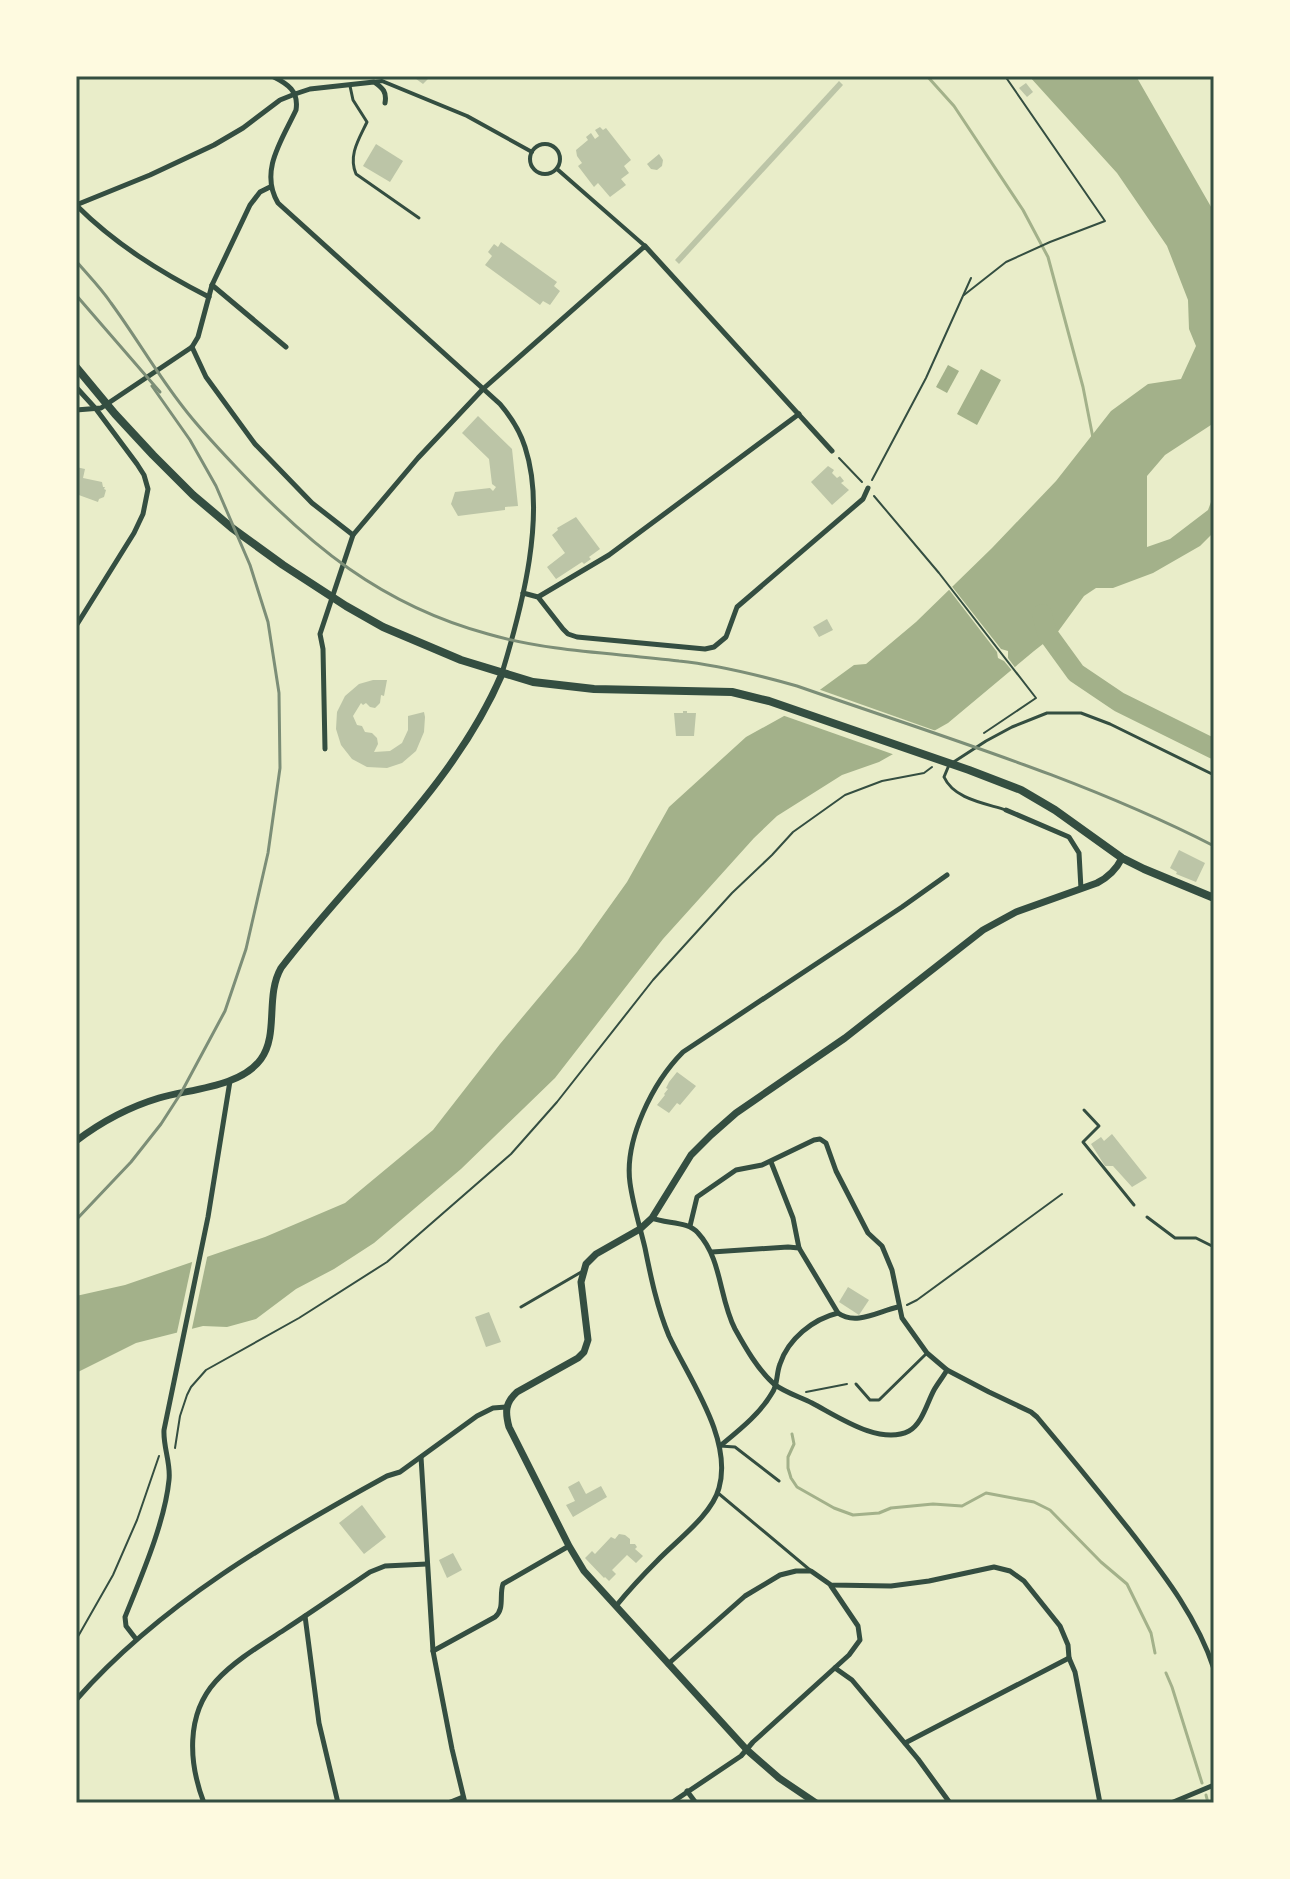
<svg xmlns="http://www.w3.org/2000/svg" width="1290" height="1879" font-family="'Asap Condensed',sans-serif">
<rect width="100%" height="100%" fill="#e9edc9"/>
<g fill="#a3b18a">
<path d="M1029,76H1136L1214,212V423L1165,455L1147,476V547L1170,539L1208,510L1214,494V532L1200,546L1153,573L1113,588H1096L1084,596L1057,633L1034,651L948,723L879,762L842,775L777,816L754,838L663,939L555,1078L461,1169L374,1243L334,1269L296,1289L256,1319L227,1327L203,1326L136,1343L76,1373V1296L125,1285L265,1237L345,1203L433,1130L500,1044L577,952L627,882L669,807L746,737L784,716L854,665L866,664L916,622L992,548L1056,481L1111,411L1148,384L1181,379L1196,346L1189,329L1188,300L1167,246L1117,173Z"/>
<path d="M948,365L959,371L947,393L936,387Z"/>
<path d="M981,369L1001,380L977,425L957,414Z"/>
</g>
<g fill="#e9edc9">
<path d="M950,584L1001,649L1008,651V658L1017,670L1014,673L1004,661L998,658L997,652L947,587Z"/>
<path d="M815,688L939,732L898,756L779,714Z"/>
<path d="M208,1253L191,1333L176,1337L193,1258Z"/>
</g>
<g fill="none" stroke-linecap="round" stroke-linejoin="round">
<g stroke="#a3b18a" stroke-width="3">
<path d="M927,76L954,106L1023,210L1048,257L1083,387L1093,438"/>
<path d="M792,1434L794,1444L788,1457V1468L791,1478L797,1487L834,1508L853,1515L879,1513L891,1508L933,1504L962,1506L986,1493L1034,1502L1050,1510L1101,1562L1127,1584L1151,1633L1155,1653"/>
<path d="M1166,1673L1172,1687L1202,1783"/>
<path d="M1206,1795L1208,1803"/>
</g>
<path stroke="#a3b18a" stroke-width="20" d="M1042,614L1047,633L1076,673L1119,702L1214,749"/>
</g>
<g fill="#bcc5a7">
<path d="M412,76H431L423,84Z"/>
<path d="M839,81L843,85L679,264L675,260Z"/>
<path d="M1026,83L1033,92L1027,97L1019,88Z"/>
<path d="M600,127L603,130L606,128L631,160L624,166L629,173L621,179L626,185L610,197L598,183L594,187L578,166L582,163L577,156L576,150L588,140L586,137L591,133L595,139L599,136L595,130Z"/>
<path d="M376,144L403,161L390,182L363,166Z"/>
<path d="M659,154L663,160L662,166L657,170L651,169L647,164Z"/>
<path d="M501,242L557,282L554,286L560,291L550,305L543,301L540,305L485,265L492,256L488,252L494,244L498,247Z"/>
<path d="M478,416L512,449L518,506L505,507V510L458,516L451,504L455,492L490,488L493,491L496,487L492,484L489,459L462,433Z"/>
<path d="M828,466L834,470L832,473L837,478L840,476L844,481L841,483L849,490L832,505L811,482Z"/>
<path d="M76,467L85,469L83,478L102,482L103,487H105L104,489L106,490L104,497L99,499L98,502L76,494Z"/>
<path d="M576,517L600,549L589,557L591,559L584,564L582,562L556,579L547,567L565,553L552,535L558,530L557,528Z"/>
<path d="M827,619L833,630L819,637L813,627Z"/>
<path d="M373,680H387L384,696L381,695L380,703L375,708L370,707L366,703L363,705L361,703L353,716L357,725L362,726L365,732L372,733L377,738L378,744L374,752L390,751L402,743L408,730V716L424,712L425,717L424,732L416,751L402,763L387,768L367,767L352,759L341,745L336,729L337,712L345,696L359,684Z"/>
<path d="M683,711H687V713H696L694,736H676L674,713H683Z"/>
<path d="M1179,850L1205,863L1196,882L1176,874L1177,872L1170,868Z"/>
<path d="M677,1072L696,1086L680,1105L677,1103L669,1113L657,1105L665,1095L664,1094L668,1089L666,1088L669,1082Z"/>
<path d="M1112,1134L1147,1178L1132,1187L1113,1166H1105L1091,1144L1101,1137L1104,1141Z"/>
<path d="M848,1287L869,1300L859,1315L839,1302Z"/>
<path d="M489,1312L501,1342L486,1347L475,1317Z"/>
<path d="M579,1481L586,1494L601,1486L607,1497L573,1517L566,1505L575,1501L568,1487Z"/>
<path d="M362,1505L386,1537L364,1554L339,1523Z"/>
<path d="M619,1534L625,1535L630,1539V1544H635L637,1547L635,1549L643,1556L636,1563L627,1555L612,1570L616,1574L609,1581L605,1577L604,1578L585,1558L592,1551L595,1554L611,1537L615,1539Z"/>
<path d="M453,1553L462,1570L447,1578L439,1560Z"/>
</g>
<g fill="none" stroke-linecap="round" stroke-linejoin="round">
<g stroke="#344e41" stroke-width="2">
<path d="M964,295L1006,262L1050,242L1105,221L1005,76"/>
<path d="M839,458L862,482"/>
<path d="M872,480L926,378L971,278"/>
<path d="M874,496L939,573L1036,698L984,733"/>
<path d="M907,1305L917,1300L1062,1194"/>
<path d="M806,1392L847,1384"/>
<path d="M175,1448L180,1416L187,1395L191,1387L206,1370L299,1318L387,1262L511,1154L557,1102L653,980L732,893L772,855L793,832L845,795L882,781L924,773L932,767"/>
<path d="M76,1640L113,1575L137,1520L159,1456"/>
</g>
<g stroke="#344e41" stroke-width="3">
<path d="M350,86L353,100L367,122C359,139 348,155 356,174L419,218"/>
<path d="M1006,810C984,803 954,799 944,777L949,765L986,741L1012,727L1047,713H1081L1110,724L1214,775"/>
<path d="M1084,1110L1099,1126L1083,1142L1134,1205"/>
<path d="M1147,1217L1175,1238H1196L1214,1247"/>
<path d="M521,1307L583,1271"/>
<path d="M856,1384L870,1400H879L927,1353"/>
<path d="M720,1446L735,1447L779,1481"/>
<path d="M718,1493L810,1570"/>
</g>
<g stroke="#344e41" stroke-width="4">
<path d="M374,82L382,81L467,116L532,152"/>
<circle cx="545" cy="159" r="15"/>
<path d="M557,169L645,246"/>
</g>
<g stroke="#344e41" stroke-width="5">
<path d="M272,76C288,84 299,91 296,110C282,140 259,171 278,203L500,404C511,417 520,431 525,447C547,514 522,607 502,673"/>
<path d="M76,205L150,175L214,145L243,128L280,100L295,94L310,89L374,82C383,88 387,92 385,103"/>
<path d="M76,205C115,244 160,272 209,297"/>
<path d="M212,285L286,347"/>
<path d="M192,347L206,377L255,444L312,503L353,535"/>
<path d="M76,387L96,409L137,464L144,475L148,489L143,514L134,533L76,626"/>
<path d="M76,410L101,408L192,347L198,337L212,285L250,205L260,192L270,187"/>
<path d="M523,593L538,597L563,629L568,634L577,637L705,649L714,647L726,637L737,607L863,499L868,488"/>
<path d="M538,597L609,555L799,414"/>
<path d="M325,749L323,649L320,634L353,535L418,458L483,389L645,246L832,451"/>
<path d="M1006,810L1069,837L1079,853L1081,889"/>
<path d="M771,1162L793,1218L799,1248"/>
<path d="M652,1218C666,1224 688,1221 698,1233C722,1259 719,1298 735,1329C745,1347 758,1370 774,1384C784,1392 800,1397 812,1403C837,1416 880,1446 909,1431C922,1424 927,1403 934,1390C938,1383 943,1377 947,1370"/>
<path d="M690,1226L697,1197L736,1170L762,1165L814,1140L820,1139L826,1143L836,1171L868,1233L882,1246L892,1270L902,1318L927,1353L947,1370L989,1392L1031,1412L1037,1417C1069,1455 1100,1493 1131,1532C1164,1575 1197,1617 1214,1669"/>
<path d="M712,1252L788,1247L799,1248L838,1313C856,1326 879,1311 898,1307"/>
<path d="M720,1446C738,1431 760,1414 772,1393C778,1385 776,1374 780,1364C788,1339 813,1319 838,1313"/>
<path d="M421,1457L433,1651L452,1749L465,1803"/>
<path d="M616,1606C629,1590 643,1575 657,1561C676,1541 712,1515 719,1488C733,1439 689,1379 669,1336C657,1307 651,1278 645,1248C640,1227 633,1205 630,1183C624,1140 653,1082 683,1052L902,907L947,875"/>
<path d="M305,1616L319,1723L338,1803"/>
<path d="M136,1639L126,1626L125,1617C141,1577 165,1522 169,1480C171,1463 163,1447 164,1430L208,1217L230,1081"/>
<path d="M433,1651L495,1617C505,1609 499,1595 503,1584L569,1546"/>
<path d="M668,1664L745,1596L780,1575L796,1571H811L831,1585L891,1586L929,1581L994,1567L1010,1571L1024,1581L1060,1626L1068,1645L1069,1658L1075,1672L1100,1803"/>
<path d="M835,1668L852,1680L918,1759L950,1803"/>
<path d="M76,1700C161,1603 276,1537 387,1476L400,1472L477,1416L493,1408L506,1407"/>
<path d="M905,1743L1069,1658"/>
<path d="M687,1791L696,1803"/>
<path d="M204,1803C189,1764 185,1715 216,1681C234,1661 261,1645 284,1630C313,1611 342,1591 370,1572L385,1566L427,1564"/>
<path d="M448,1803L463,1797"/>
<path d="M671,1803L741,1756L753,1742L849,1655L860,1640L858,1626L831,1586"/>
<path d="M1171,1803L1214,1785"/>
</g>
<g stroke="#344e41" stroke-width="7">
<path d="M76,1141C101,1122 129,1107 159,1098C190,1089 241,1087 261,1059C279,1034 265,996 281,968C355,871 453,788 502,674"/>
<path d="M816,1803L779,1778L747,1750L584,1571L569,1546L509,1427C505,1412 505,1403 517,1392L578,1358L584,1352L588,1340L581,1282L586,1264L596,1254L640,1229L652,1218L691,1155L711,1135L736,1113L845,1038L983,930L1016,912L1097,883C1109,877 1116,870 1122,858"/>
</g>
<path stroke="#344e41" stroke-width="8" d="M76,367L115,414L153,455L193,495L232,528L283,565L346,606L383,627L461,660L533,682L594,689L732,692L769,701L969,770L1021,790L1055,810L1122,858L1144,869L1214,898"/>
<g stroke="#7c8e77" stroke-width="3">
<path d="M76,261C88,275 101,288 111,303C136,337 157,374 183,407C199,428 217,447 235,466C309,545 381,605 488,634C550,652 615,653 679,661C719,665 758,675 797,686C937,735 1081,778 1214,846"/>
<path d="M76,295L160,392"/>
<path d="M76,1220L131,1162L161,1124L181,1093L225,1011L246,949L268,853L280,768L279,693L268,622L250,565L216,486L190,440L152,386"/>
</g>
</g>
<rect width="1290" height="1879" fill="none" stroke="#fefae0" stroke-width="156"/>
<rect x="78" y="78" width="1134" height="1723" fill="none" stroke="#344e41" stroke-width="3"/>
</svg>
